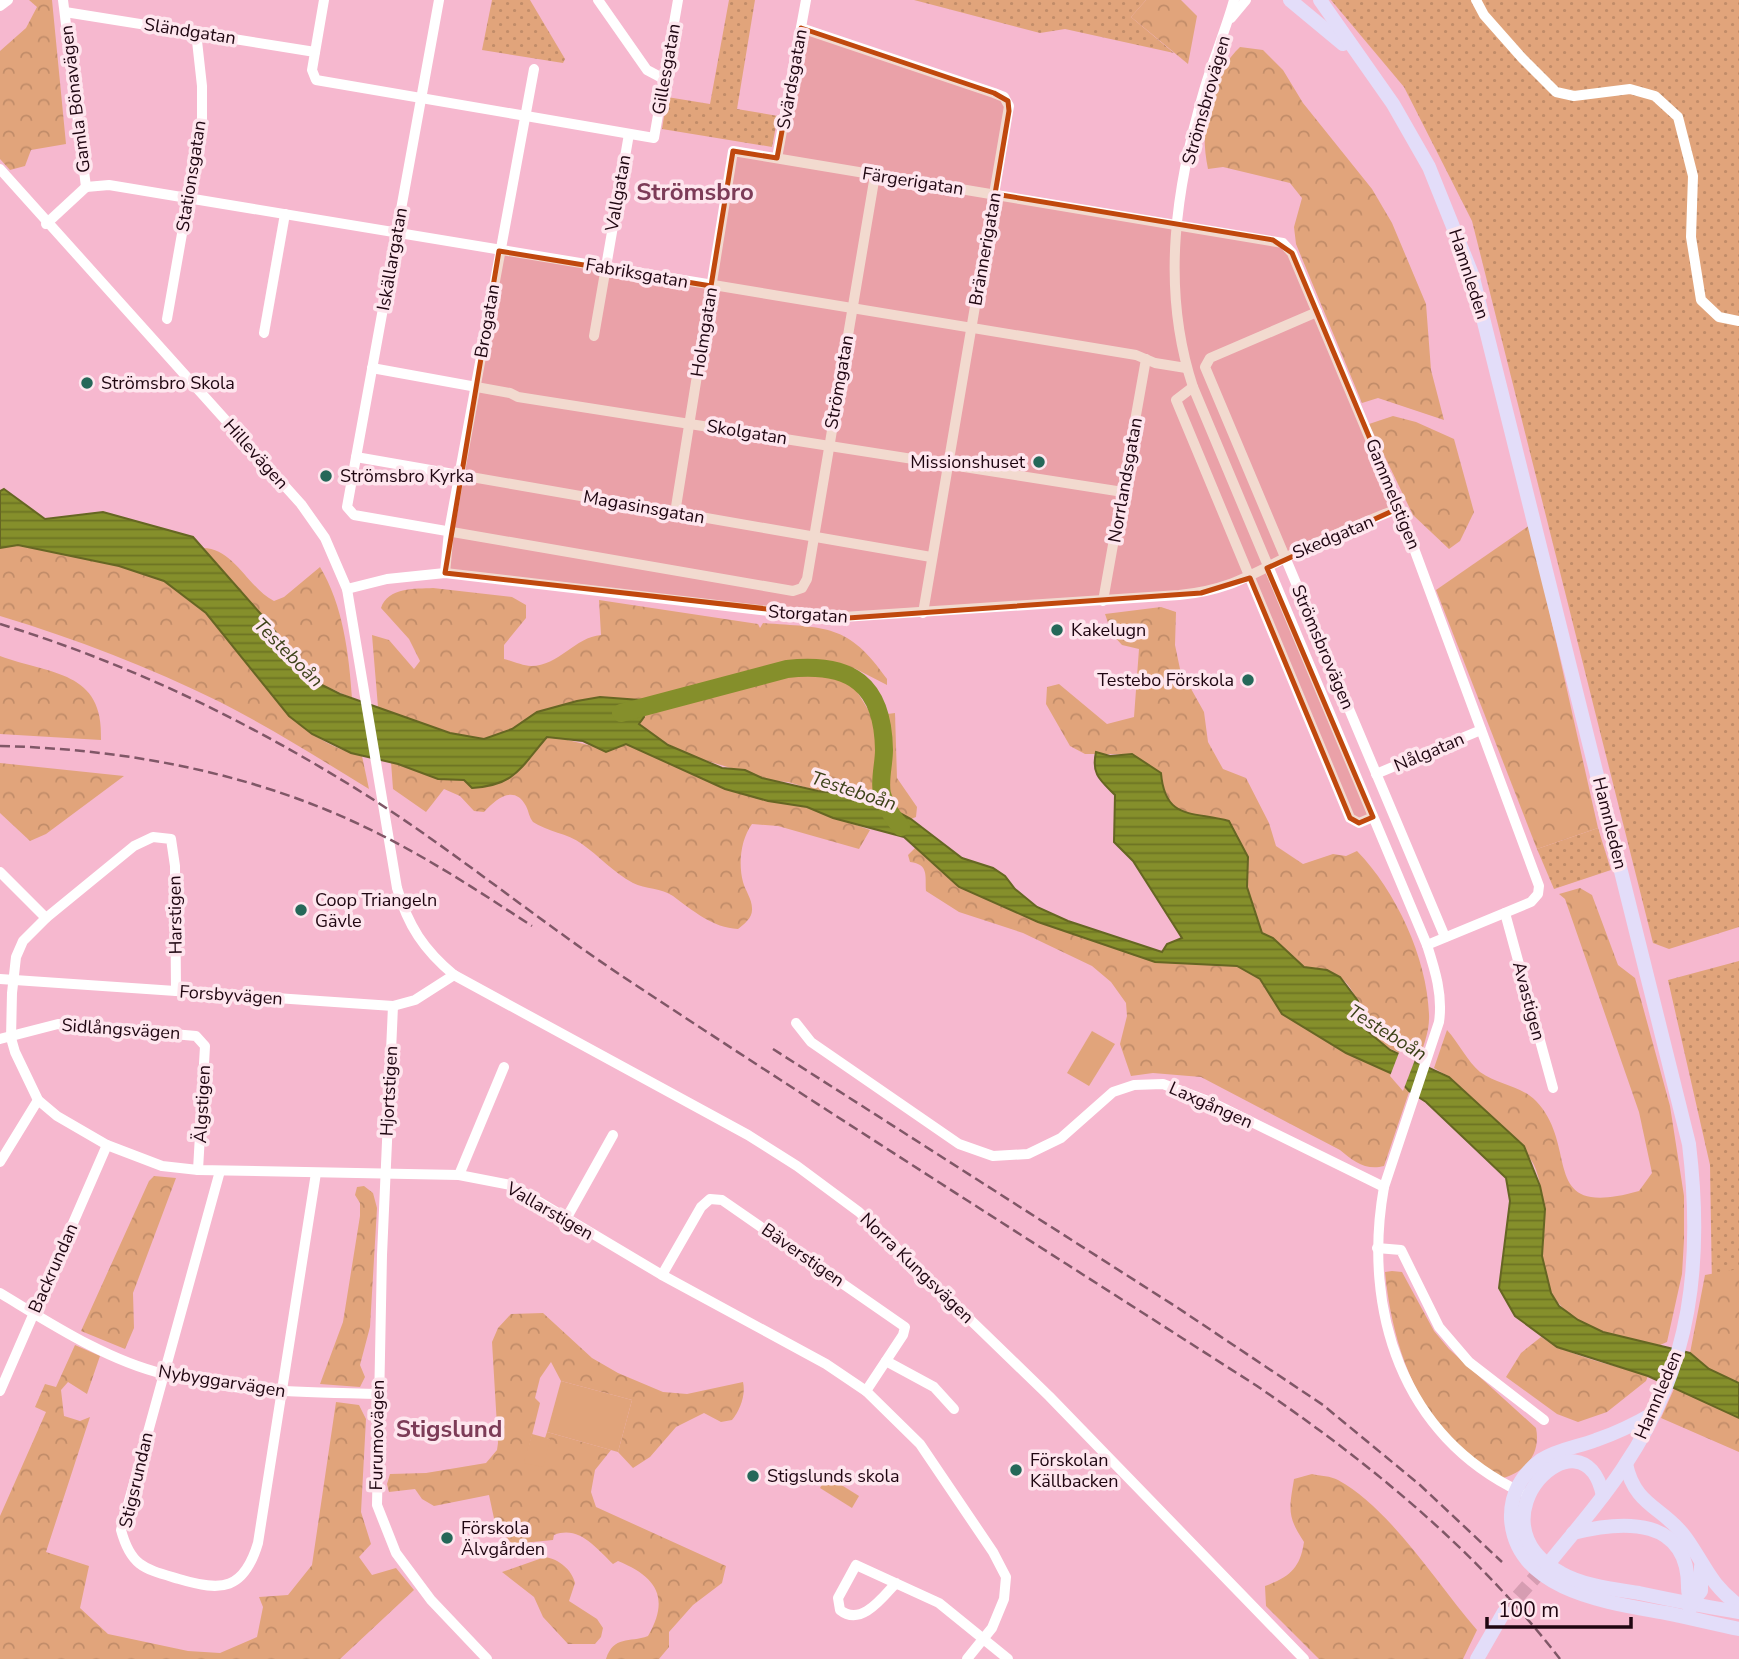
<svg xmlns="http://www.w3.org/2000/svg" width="1739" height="1659" font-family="'Nunito Sans',sans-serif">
<defs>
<pattern id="grass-dots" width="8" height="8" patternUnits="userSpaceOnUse" patternTransform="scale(1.75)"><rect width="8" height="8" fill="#e1a47b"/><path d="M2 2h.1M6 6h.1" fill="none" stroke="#c18c69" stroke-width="1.8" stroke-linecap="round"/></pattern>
<pattern id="forest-crowns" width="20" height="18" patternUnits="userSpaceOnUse" patternTransform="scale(1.75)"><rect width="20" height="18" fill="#e1a47b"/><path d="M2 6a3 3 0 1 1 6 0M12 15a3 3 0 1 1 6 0" fill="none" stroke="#c18c69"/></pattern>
<pattern id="water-rules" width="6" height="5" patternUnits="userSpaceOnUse" patternTransform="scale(1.75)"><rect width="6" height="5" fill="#858f2b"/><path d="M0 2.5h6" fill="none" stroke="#6c7323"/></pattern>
</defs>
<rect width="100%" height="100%" fill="#f6b8cf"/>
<g fill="url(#grass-dots)">
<path d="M492,0H530L565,59L563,63L482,50Z"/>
<path d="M729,0H755L737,109L778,116L772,147L662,129L667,97L710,104Z"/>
<path d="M914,0H1146L1131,17L1174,53L1065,29L1040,33Z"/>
<path d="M1331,0H1739V927L1669,949L1653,943L1472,221L1404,87Z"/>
<path d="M1598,828L1611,870L1554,889L1537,849Z"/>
<path d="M1739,961V1304L1712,1287L1710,1165L1668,980Z"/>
</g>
<g fill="url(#forest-crowns)">
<path d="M29,0H52L66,144L31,150L25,166L10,170L0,159V51L26,28L37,7Z"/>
<path d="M1146,0H1181L1197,16L1188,64L1131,17Z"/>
<path d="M1240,47L1263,50L1283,70L1303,103L1372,189L1392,223L1426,304L1431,370L1444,420L1378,398L1362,403L1296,244L1294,227L1302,198L1290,183L1223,167L1208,169C1199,126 1207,79 1240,47Z"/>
<path d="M1393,416L1416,422L1454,439L1474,512L1460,541L1449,549L1413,515L1369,424Z"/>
<path d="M1530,525L1598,828L1537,849L1436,590Z"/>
<path d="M18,545C54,552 139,564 167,583C180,592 194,602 205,612C260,664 280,736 362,756L369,789C320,759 271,728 220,702C149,667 76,639 0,616V548Z"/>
<path d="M203,548C234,548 248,588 274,601L284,597L320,567C343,605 349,654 352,698L312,680L267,621Z"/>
<path d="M433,588L512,597L526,605V618L504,645V659C513,661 523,666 531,666C559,666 575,637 601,635L599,600L758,624L760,628L763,623C826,628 848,623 887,679V685L854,668L848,677L872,716L895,713L897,778L917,807L916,817L911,819L855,794L818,791L788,782L774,781L691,756L649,734L638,724L640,700L600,697L537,712L512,729L484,739L450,733L378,707L372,635L389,640L414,669L420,661L409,639L381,608C388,587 415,589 433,588Z"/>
<path d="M1161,607L1176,612L1175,645L1180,669L1204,712L1208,742L1223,769L1246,778L1269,823L1276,846L1303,864L1333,854L1346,856L1357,851C1396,891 1427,958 1429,1014C1430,1031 1423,1047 1418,1062C1401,1052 1379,1047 1367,1031C1356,1016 1362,995 1341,978C1330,968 1317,972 1304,967C1288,961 1279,941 1262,933L1247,887L1248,857L1213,817C1180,816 1164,808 1161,773L1132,754H1085L1070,746L1046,704L1047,687L1059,684L1107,724L1134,717L1139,649L1122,645L1112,634L1105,614Z"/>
<path d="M0,656C51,675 104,670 101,740L0,734Z"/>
<path d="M547,737C571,737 607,756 626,744L726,789L768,801L807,807L870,830L859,849L778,826L752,824C741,839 738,863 743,882C745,890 752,899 752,908C753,918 744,924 738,929C713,928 692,910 673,896C662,888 645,889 633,883C613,872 599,856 582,844C567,833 548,832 533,822C529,817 529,812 526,806C514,784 496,799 484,812L474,811L460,796L444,789L426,812L393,789L391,762L438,779L465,780L472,788C516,785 520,768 547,737Z"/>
<path d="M0,763L124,776L46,834L30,841L0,813Z"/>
<path d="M917,846L959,887L1155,962L1237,966L1260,979L1282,1014L1395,1075L1409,1092L1384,1166C1366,1171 1353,1161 1340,1150L1201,1077L1153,1073L1131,1076L1120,1044L1127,1016L1126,1003L1111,982L1092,966L1023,933L959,912L926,891C925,876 929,864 910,862L908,855Z"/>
<path d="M1580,888L1592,895L1618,965L1635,978L1670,1106L1684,1196V1240L1682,1274L1667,1342L1660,1345C1606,1335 1543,1323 1542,1254C1541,1223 1547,1195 1534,1165C1526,1148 1466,1094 1449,1077L1434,1068L1447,1030C1458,1042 1468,1062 1480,1072C1498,1085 1520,1085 1536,1101C1581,1148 1536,1220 1639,1191L1652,1173L1639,1112L1565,899L1559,894Z"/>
<path d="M154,1176L176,1178L133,1293L134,1328L125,1349L81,1331L149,1181Z"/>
<path d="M364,1186L373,1193L377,1208L370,1327L360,1365L365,1377L360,1387L320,1384L343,1322L360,1216V1203L355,1195L357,1187Z"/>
<path d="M1739,1269V1452L1661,1418L1690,1353L1705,1275Z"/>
<path d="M1392,1271L1402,1272L1434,1331L1449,1349L1536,1428C1541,1453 1527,1471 1503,1478C1487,1467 1468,1457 1455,1443C1410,1398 1391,1334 1385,1272Z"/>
<path d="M543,1313L592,1358L618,1373L663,1392L687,1394L743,1382C746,1395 740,1410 732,1420L721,1422L704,1413L676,1427L650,1457L633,1468L618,1452L632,1400L561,1381L551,1362L540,1378L535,1398L540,1403L525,1463L550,1439L545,1438L547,1432L611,1450L595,1470L591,1492L596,1507L726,1566L722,1583L693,1605L669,1632V1647L659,1659H606C614,1635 629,1643 648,1636C670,1598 657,1577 618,1561L613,1564C596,1548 579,1525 554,1535L553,1540L512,1544L495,1523L489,1495L434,1506L422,1499L415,1489L389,1492L387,1484L390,1474L426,1473L486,1463L497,1450L498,1443L492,1342L498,1328L511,1314Z"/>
<path d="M1541,1337C1573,1358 1612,1364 1648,1376L1646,1381L1607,1412L1578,1422L1557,1414L1506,1377L1521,1353Z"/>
<path d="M75,1345L100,1356L87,1394L68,1382L61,1390L64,1416L80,1421L90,1417L46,1552L89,1566L80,1608L108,1634L188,1651L220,1653L257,1637L263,1607L259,1597L288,1595L312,1565L336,1402L359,1405L366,1419L361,1512L371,1544L359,1557L372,1575L396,1568L414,1590L340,1659H0V1516L46,1412L35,1407L45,1384L56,1387Z"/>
<path d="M1312,1474C1320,1476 1331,1476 1338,1480C1392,1510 1436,1583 1477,1630L1463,1659H1319L1266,1606L1265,1586C1289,1577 1300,1569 1304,1542C1287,1516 1289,1510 1294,1479Z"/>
<path d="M545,1557C559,1559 572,1570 575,1583L569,1601L597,1619L603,1628L601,1637L595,1644H568L543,1617L534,1597L502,1572Z"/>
</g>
<g fill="#e1a47b">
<path d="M1092,1031L1115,1044L1089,1086L1067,1073Z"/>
<path d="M561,1381L632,1400L618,1452L547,1432Z"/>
<path d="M532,1434L550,1439L543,1467L524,1463Z"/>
<path d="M827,1476L859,1496L852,1508L820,1488Z"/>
</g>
<path fill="url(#water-rules)" stroke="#666623" stroke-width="2" d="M4,489L45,519L103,512L193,537L267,621L312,680L340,694L450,733L484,739L512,729L537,712L577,701L600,697L640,700L644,717L639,724L668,745L722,768L745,770L762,778L818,791L869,796L911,819L962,858L993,868L1005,876L1015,889L1037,907L1068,921L1162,952L1167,944L1182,938L1133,861L1114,842L1115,795C1100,780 1091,774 1096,752L1110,756L1132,754L1161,773C1165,821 1193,811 1229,821L1248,857L1247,887L1262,933L1273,938L1304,967L1327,970L1340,977L1358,1001L1366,1030L1390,1050L1449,1077L1524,1146L1540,1186L1545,1209L1542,1256L1551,1293L1559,1306L1578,1320L1603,1332L1690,1353L1709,1369L1739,1383V1418L1648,1376L1557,1347L1515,1316L1499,1288L1510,1201L1506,1178L1426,1102L1409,1091L1395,1075L1346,1053L1282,1014L1260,979L1237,966L1155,962L1038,922L959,887L904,837L833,818L807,807L768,801L725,789L626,744L606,752L583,741L547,737C520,768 516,785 472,788L464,780L438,779L398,764L351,753L312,734L289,716L206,613L164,581L119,566L18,545L0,548V491Z"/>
<path fill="#f6b8cf" d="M1400,1050L1416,1057L1403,1091L1390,1076Z"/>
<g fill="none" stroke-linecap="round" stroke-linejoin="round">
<path stroke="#858f2b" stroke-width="18" d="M621,713L787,669C851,662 883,684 884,750C884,764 879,781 882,794C885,806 893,818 901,827"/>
<path stroke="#d69db2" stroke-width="14" stroke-dasharray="14 7" stroke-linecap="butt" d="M1504,1612L1547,1564"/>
<g stroke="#fff" stroke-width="10">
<path d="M63,0L86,187"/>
<path d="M324,0L312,70L316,80L654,138L678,0"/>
<path d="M439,0L347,507L354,515L793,591L802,588L807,579L875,175"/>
<path d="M598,0L647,70L664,79"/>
<path d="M1234,0C1226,29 1214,57 1205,87C1176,186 1160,287 1193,387L1427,945C1435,970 1443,995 1439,1022L1384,1187C1362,1310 1402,1436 1521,1492"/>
<path d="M1476,0L1484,15L1522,58L1556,92L1574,96L1630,89L1655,96L1678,117L1693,176L1691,237L1701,300L1719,317L1739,321"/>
<path d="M0,6L8,0"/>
<path d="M65,12L315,52"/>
<path d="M1231,18L1246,0"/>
<path d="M801,28L994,93L1004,97L1009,106L923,613"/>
<path d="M777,158L806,0"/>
<path d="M0,169L301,504L325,538L347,589L397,888C408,926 424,950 454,975L748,1135L797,1166L859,1212L1049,1396L1304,1659"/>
<path d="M86,187L109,185L1136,355L1155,363L1186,368"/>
<path d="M46,224L86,187"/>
<path d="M1317,312L1210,358L1205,367L1445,937"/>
<path d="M167,319L202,120V86L196,32"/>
<path d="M264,333L285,214"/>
<path d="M594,336L629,134"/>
<path d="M372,368L510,393L518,397L1123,492"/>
<path d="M1193,387L1176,400L1350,818L1359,823L1373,817"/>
<path d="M356,457L931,557"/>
<path d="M675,513L733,151L1283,243L1292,253L1399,508L1539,886L1538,894L1531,902L1427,945"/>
<path d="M445,573L449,531L534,69"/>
<path d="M347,589L387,579L445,573L828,618L1179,595C1224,591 1245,578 1285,558C1321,539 1361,524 1399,508"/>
<path d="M1103,601L1146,359"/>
<path d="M1376,774L1481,730"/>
<path d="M0,872L46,918"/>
<path d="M1505,913L1553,1088"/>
<path d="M0,979L393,1006L415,1000L454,975"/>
<path d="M176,991L175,866L171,839L153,837L134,846L46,918L23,941L16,957L12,993L11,1038L15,1052L38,1100L57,1116L107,1145L162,1166L198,1170L459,1175L511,1185L662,1275L826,1364L866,1391L920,1444L993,1552L1006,1577L1004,1599L992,1628L967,1659"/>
<path d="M393,1006L382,1255L377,1505L396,1553L431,1600L487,1659"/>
<path d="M796,1023L811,1042L959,1144L993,1156L1028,1154L1061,1138L1113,1092L1134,1085L1163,1084L1213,1103L1384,1187"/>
<path d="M0,1039L58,1024L196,1036L205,1046L198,1170"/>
<path d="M0,1162L38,1100"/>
<path d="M220,1171L121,1530C131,1567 145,1569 179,1579C222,1592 244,1590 258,1543L316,1173"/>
<path d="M459,1175L504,1067"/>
<path d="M566,1219L613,1135"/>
<path d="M1377,1248L1401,1250L1439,1327L1469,1362L1544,1420"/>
<path d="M662,1275L701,1207L710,1199L722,1200L905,1327L903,1335L866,1391"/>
<path d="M0,1293C50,1323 106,1360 164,1374C234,1393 306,1392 378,1394"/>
<path d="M886,1361L934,1387L954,1409"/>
<path d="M0,1391L107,1145"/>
<path d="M896,1583C882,1598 861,1627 840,1610L838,1598L856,1565L939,1603L1008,1659"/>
</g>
<g stroke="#e3ddf9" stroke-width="14">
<path d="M1290,0L1343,44"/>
<path d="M1320,0L1393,104L1429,167L1472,274L1689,1144C1703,1261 1692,1365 1625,1465C1604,1498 1578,1527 1553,1558"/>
<path d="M1654,1413C1635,1424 1617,1433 1596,1440C1578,1447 1558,1449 1541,1460C1522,1474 1510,1494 1511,1519C1516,1592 1611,1603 1666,1613C1691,1618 1715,1624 1739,1629"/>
<path d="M1626,1464C1635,1507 1664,1507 1686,1538C1706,1566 1709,1583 1739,1606"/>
<path d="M1603,1496C1584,1403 1464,1521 1561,1573C1584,1586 1614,1589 1639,1593C1672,1600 1706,1607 1739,1612"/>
<path d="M1573,1533C1624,1520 1689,1517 1688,1588C1688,1595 1691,1601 1690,1609"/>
<path d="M1691,1603L1701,1591V1566"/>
<path d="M1477,1659L1504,1612"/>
</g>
<g stroke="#805767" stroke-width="2.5" stroke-dasharray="10 5" stroke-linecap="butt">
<path d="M0,624C134,665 256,725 374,800C459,855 538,920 622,976C832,1115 1045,1250 1257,1386C1371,1464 1475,1549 1560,1659"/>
<path d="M0,746C131,749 264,775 381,835C433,861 483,894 532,926"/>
<path d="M773,1049L1178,1308L1323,1405L1420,1485L1502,1562"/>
</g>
</g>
<path fill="#c0480d" fill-opacity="0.2" stroke="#c0480d" stroke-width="5" stroke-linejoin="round" d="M801,28L994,93L1008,101L1009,111L995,194L1273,240L1292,253L1399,508L1267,568L1373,817L1359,823L1350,818L1250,578L1201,593L848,618L445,573L499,251L711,286L733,151L777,158Z"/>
<g fill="#256859" stroke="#fee6ee" stroke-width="2.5">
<circle cx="87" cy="383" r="7"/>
<circle cx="1039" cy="462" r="7"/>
<circle cx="326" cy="476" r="7"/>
<circle cx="1057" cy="630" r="7"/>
<circle cx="1248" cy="680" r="7"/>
<circle cx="301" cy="910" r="7"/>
<circle cx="1016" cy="1470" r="7"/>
<circle cx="753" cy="1476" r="7"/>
<circle cx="447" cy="1538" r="7"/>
</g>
<g text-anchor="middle" stroke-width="7" stroke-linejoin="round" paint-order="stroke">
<g font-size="18" fill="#1f0611" stroke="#fee6ee">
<text transform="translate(190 31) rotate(9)" y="6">Sländgatan</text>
<text transform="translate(666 69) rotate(-80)" y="6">Gillesgatan</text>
<text transform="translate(792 79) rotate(-80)" y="6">Svärdsgatan</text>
<text transform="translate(75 99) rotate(-97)" y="6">Gamla Bönavägen</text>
<text transform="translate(1206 100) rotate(-74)" y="6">Strömsbrovägen</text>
<text transform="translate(191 176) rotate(-81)" y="6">Stationsgatan</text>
<text transform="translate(913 181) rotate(9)" y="6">Färgerigatan</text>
<text transform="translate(618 193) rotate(-80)" y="6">Vallgatan</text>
<text transform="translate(985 249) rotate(-80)" y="6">Brännerigatan</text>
<text transform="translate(392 259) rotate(-80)" y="6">Iskällargatan</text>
<text transform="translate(637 273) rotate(10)" y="6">Fabriksgatan</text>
<text transform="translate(1469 274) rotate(72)" y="6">Hamnleden</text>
<text transform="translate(487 321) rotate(-80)" y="6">Brogatan</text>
<text transform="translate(704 332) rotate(-81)" y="6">Holmgatan</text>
<text transform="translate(839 382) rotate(-80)" y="6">Strömgatan</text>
<text transform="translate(747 432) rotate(9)" y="6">Skolgatan</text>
<text transform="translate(256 454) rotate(48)" y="6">Hillevägen</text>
<text transform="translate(1125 480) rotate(-80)" y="6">Norrlandsgatan</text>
<text transform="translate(1393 494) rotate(68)" y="6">Gammelstigen</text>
<text transform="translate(644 507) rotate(10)" y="6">Magasinsgatan</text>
<text transform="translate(1333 537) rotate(-23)" y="6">Skedgatan</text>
<text transform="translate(808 614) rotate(4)" y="6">Storgatan</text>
<text transform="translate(1323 647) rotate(67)" y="6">Strömsbrovägen</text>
<text transform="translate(1429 752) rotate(-23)" y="6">Nålgatan</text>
<text transform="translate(1610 823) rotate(76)" y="6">Hamnleden</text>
<text transform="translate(175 915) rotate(-91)" y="6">Harstigen</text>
<text transform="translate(231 995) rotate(4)" y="6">Forsbyvägen</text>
<text transform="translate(1529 1001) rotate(75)" y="6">Avastigen</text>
<text transform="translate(121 1029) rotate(4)" y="6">Sidlångsvägen</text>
<text transform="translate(389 1091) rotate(-87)" y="6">Hjortstigen</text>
<text transform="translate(202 1104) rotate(-87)" y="6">Älgstigen</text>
<text transform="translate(1211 1105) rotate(24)" y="6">Laxgången</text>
<text transform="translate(550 1211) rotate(30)" y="6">Vallarstigen</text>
<text transform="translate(803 1255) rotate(35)" y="6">Bäverstigen</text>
<text transform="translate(53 1268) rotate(-66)" y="6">Backrundan</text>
<text transform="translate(917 1268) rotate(44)" y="6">Norra Kungsvägen</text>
<text transform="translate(222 1381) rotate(9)" y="6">Nybyggarvägen</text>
<text transform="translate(1658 1395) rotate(-67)" y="6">Hamnleden</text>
<text transform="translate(377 1435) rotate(-89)" y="6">Furumovägen</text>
<text transform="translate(136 1480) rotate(-77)" y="6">Stigsrundan</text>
</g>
<g font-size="18" fill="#1f0611" stroke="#fee6ee" text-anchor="start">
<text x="101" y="389">Strömsbro Skola</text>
<text x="1025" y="468" text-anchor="end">Missionshuset</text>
<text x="340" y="482">Strömsbro Kyrka</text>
<text x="1071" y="636">Kakelugn</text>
<text x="1234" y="686" text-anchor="end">Testebo Förskola</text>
<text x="315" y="906">Coop Triangeln<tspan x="315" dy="21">Gävle</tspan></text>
<text x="1030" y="1466">Förskolan<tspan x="1030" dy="21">Källbacken</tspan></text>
<text x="767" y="1482">Stigslunds skola</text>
<text x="461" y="1534">Förskola<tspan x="461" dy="21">Älvgården</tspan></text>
</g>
<g font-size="19" font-style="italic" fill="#3d4219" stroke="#fee6ee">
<text transform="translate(289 652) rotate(45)" y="7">Testeboån</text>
<text transform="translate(854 790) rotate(18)" y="7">Testeboån</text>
<text transform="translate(1388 1032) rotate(32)" y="7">Testeboån</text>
</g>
<g font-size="24" font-weight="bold" fill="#7d3c58" stroke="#fee6ee">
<text x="695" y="200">Strömsbro</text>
<text x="449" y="1437">Stigslund</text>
</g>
</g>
<path d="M1487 1617v10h144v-10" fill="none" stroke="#1f0611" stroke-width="3.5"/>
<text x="1498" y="1617" font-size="21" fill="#1f0611" stroke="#fee6ee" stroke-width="5" paint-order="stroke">100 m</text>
</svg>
